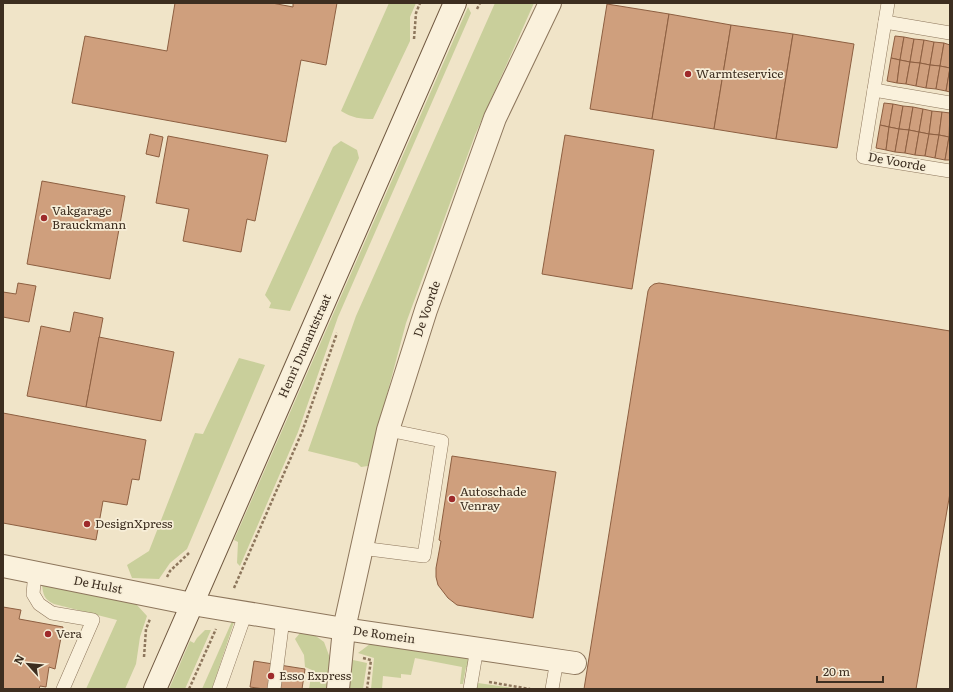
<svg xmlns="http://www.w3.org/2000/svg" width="953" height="692" font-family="Literata,serif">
<rect width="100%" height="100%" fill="#f0e4c8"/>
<g fill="#c9cf9b">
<path d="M389,3H416L410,17V41L373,119C361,119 352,118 341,111Z"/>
<path d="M495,3H534L475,135L406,323L368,466L361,467L357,463L308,451L356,316Z"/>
<path d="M468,7L471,13L338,317L298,432L240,566L237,563L238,542L234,540Z"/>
<path d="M341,141L357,150L359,158L290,311L269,308L271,303L265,295L333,147Z"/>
<path d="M239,358L265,365L187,549L170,563L159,579L132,578L127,565L149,551L195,433L203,434Z"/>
<path d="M42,584L136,604L147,616L140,637L136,664L125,689H86L117,620L54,604C44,599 43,595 42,584Z"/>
<path d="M233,619H235L212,689H202Z"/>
<path d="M306,629L324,642L330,658L327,689H309L312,670L305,667L304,655L295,639L300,633Z"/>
<path d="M205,630H211L185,689H169L190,641L194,643L197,638Z"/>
<path d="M370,644L471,657L469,668L466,667L463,684H460L462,667L415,658L411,675L401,674V678L383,676L382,689H371L374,658L358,653Z"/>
<path d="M353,660L367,663L363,689H347L349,671Z"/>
<path d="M478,683L521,689H476Z"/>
</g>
<g fill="#cf9f7d" stroke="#8d5f41">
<path d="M175,3H272L293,7V3H337L326,65L301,60L286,142L72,103L85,36L167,51Z"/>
<path d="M607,4L669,14L652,119L590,109Z"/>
<path d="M669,14L731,25L714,129L652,119Z"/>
<path d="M731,25L793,34L776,139L714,129Z"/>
<path d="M793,34L854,44L837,148L776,139Z"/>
<path d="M895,36L904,37L900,60L891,58Z"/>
<path d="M904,37L914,39L910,62L900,60Z"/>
<path d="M914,39L924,40L920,63L910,62Z"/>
<path d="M924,40L934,42L930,65L920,63Z"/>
<path d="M934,42L944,43L940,66L930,65Z"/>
<path d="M944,43L950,45V68L940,66Z"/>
<path d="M891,58L900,60L897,83L887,81Z"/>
<path d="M900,60L910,62L906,84L897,83Z"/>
<path d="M910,62L920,63L916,86L906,84Z"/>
<path d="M920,63L930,65L926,88L916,86Z"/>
<path d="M930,65L940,66L936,89L926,88Z"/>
<path d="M940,66L950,68L946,91L936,89Z"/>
<path d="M950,68V92L946,91Z"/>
<path d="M884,103L893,104L889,127L880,125Z"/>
<path d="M893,104L903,106L899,129L889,127Z"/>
<path d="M903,106L913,107L909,130L899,129Z"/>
<path d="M913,107L923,109L919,132L909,130Z"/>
<path d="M923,109L932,111L929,134L919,132Z"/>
<path d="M932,111L942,112L939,135L929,134Z"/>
<path d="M942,112L950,113L949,137L939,135Z"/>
<path d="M880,125L889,127L886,150L876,148Z"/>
<path d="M889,127L899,129L895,152L886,150Z"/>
<path d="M899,129L909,130L905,153L895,152Z"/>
<path d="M909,130L919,132L915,155L905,153Z"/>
<path d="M919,132L929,134L925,156L915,155Z"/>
<path d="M150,134L163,137L159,157L146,154Z"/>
<path d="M929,134L939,135L935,158L925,156Z"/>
<path d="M565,135L654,150L632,289L542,274Z"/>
<path d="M939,135L949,137L945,160L935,158Z"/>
<path d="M168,136L268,155L255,221L247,219L241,252L183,241L189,209L156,203Z"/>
<path d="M949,137H950V160H945Z"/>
<path d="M42,181L125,196L110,279L27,264Z"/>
<path d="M18,283L36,286L29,322L3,317V292L16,294Z"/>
<path d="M659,283L950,331V493L916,689H584L648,291L650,287L654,284Z"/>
<path d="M74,312L103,318L86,407L27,396L41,326L70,332Z"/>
<path d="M99,337L174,352L161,421L86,407Z"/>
<path d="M3,413L146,440L139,480L132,479L127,505L103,501L96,540L3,523Z"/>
<path d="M452,456L556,472L533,618L457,605L448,598L438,585L436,577V568L441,541L439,540Z"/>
<path d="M3,607L21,610L19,619L63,627L55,669L49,667L46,687L40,686L39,689H3Z"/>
<path d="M254,661L305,669L302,689H264L250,687Z"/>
</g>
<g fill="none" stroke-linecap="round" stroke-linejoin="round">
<g stroke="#8d765c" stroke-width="14">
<g id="service">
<path d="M888,3L863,157L950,171"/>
<path d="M885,22L950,33"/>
<path d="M874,90L950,103"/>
<path d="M361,548L424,556L442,441L388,430"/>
<path d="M35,572L33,594L39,604L52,613L93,620L63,689"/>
<path d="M219,689L246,612"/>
<path d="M274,689L283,619"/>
<path d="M470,689L477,648"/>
<path d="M552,689L557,660"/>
</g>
</g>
<g stroke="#8d765c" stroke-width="24">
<g id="minor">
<path d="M3,566L192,604L344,629L575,663"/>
<path d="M338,689L344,629L388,430L426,310L495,118L550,3"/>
</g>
</g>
<g stroke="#6f573f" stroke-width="24">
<path id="secondary" d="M155,689L455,3"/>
</g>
<g stroke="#8d765c" stroke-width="2.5" stroke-dasharray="3 2" stroke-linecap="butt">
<path d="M477,9L480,3"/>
<path d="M414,39L416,13L420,3"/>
<path d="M167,577L170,571L189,553"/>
<path d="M234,588L302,432L337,333"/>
<path d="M144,657L146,629L150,619"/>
<path d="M363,658L371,660L367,689"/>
<path d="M489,682L530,689"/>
<path d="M189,689L216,629"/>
<path d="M950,689V688"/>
</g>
<use href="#service" stroke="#faf1dc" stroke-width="13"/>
<use href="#minor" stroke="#faf1dc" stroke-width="22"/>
<use href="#secondary" stroke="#faf1dc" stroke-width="22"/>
</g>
<g fill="#9e2a2b" stroke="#f7eed8" stroke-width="1.5">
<circle cx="688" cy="74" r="4"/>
<circle cx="44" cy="218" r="4"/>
<circle cx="452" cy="499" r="4"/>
<circle cx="87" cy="524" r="4"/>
<circle cx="48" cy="634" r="4"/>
<circle cx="271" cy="676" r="4"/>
</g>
<g text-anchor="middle" stroke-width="3.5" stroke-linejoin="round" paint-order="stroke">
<g font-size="12" fill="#3d2e20" stroke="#f7eed8" text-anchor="start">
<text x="696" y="78">Warmteservice</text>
<text x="52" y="215">Vakgarage<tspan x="52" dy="14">Brauckmann</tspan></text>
<text x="460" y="496">Autoschade<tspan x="460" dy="14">Venray</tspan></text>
<text x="95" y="528">DesignXpress</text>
<text x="56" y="638">Vera</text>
<text x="279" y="680">Esso Express</text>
</g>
<g font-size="12" fill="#3d2e20" stroke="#f7eed8">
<text transform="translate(897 162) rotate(10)" y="4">De Voorde</text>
<text transform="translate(427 309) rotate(-71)" y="4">De Voorde</text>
<text transform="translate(305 346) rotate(-66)" y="4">Henri Dunantstraat</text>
<text transform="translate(98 585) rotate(11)" y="4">De Hulst</text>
<text transform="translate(384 635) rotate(8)" y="4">De Romein</text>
</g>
</g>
<rect width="953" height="692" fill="none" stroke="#3d2e20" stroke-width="8"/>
<g transform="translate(28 664) rotate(297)" stroke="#f7eed8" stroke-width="3" paint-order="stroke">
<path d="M0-3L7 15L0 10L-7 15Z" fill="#3d2e20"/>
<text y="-6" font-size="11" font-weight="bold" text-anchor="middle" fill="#3d2e20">N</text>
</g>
<path d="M817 676v6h66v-6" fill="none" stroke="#3d2e20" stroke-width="2"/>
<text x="823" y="676" font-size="12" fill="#3d2e20" stroke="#f7eed8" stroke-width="3" paint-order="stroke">20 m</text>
</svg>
